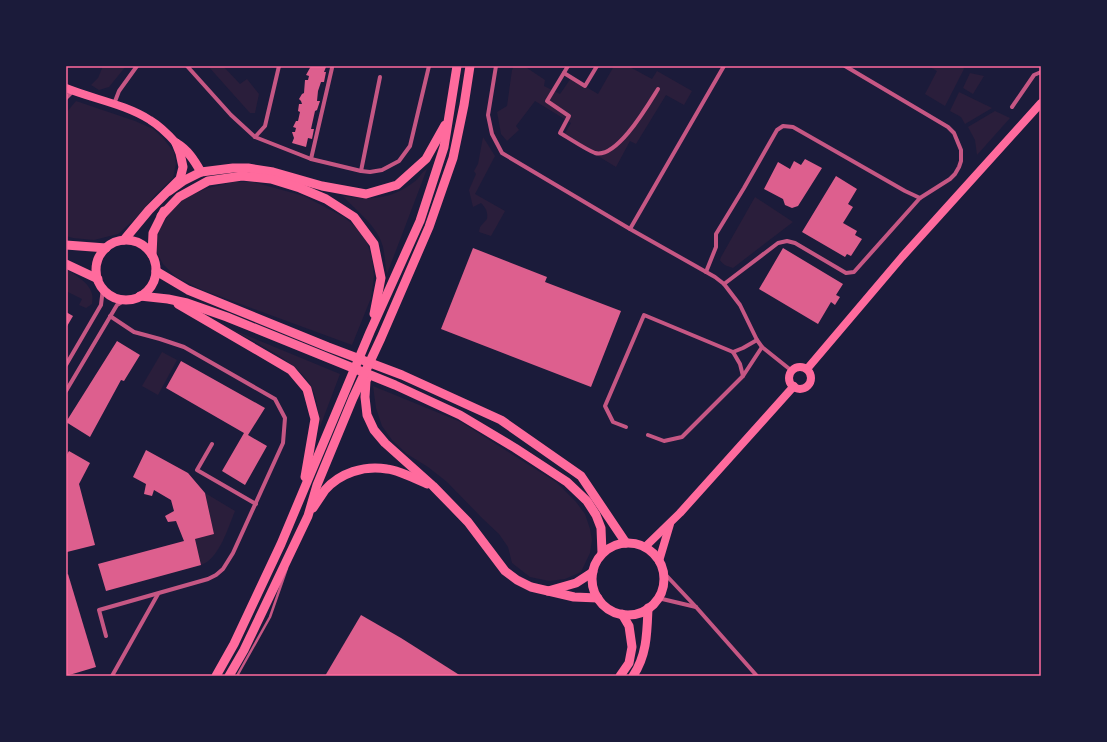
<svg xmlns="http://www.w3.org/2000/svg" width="1107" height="742" font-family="Overpass,sans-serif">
<rect width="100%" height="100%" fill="#1b1b3a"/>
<g fill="#2a1e3b">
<path d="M103,66H126L109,87L99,90L91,85L98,78Z"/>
<path d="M208,66H223L240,84L247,79L259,94L255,113H250Z"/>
<path d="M514,66H524L545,80L544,86L560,94L571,78L598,94L614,66H628L652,79L657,71L692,91L684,105L666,95L636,144L630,141L616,167L560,133L564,135L571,123L535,101L516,126L519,130L507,141L501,134L497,112L507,106L512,70Z"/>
<path d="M928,66H962L964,69L945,106L925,94L937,71Z"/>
<path d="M970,73L984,76L973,94L963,88Z"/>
<path d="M959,92L992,108L965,124L961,117L950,111Z"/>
<path d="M76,101L135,121L153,129L162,137L174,152L176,164L173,178L156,194L137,217L118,234L94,240L73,238L66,236V113Z"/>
<path d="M995,111L1010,118L977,155L975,140L968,127Z"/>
<path d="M483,137L495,156L475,194L505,211L491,236L479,232L480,227L487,219C488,212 486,208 481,203L473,207L469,190L476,174L474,171L478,164Z"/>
<path d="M427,169L387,274C385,265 385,256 383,247C378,226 356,211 343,196C371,200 390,200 414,182C420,178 420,173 427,169Z"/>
<path d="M233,182H253L304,196L344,217L357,228L367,242L372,259L374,276L371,298L352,345L200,289L176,277L163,264L155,249L159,231L169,213L184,198L208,188Z"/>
<path d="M755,197L793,222L733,268C727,266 723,265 720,260L721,257Z"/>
<path d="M66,268C79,279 96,285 92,304L86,308L79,305L82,299L66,291Z"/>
<path d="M231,329L340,374L320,427C318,411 317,392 307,380C292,359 254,342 231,329Z"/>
<path d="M162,352L177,360L158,395L142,386Z"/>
<path d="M373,386L461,422L556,482L576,502L585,514L590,529L592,540L590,553L581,572L565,579L549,581L530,577L512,563L508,547L499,534L482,518L447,482L428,467L407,454L392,440L382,426L376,408Z"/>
<path d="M205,493L235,511C228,528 219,559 201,565L195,539L214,534Z"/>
</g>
<g fill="#dd5f8e">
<path d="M311,66L326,67L324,72H326L324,82H321L318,91L317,101H320L317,110L315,111L311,129H314L312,139L308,138L306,147L292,143L294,138L292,132H295L296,128L293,127L296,121H298L300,112L298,111L299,104H302L301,101L299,99L302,94L304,93L305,80H308L309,76L306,75Z"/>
<path d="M805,159L822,168L798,206L792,208L785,205L783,199L764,189L778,162L790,169L794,161L801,165Z"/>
<path d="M836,176L857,189L848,204L853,207L843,223L857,231L855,235L862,239L851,256L847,254L845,257L802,232Z"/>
<path d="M473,248L547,277L545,282L621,311L591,387L441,329Z"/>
<path d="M783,248L843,284L836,295L840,297L835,305L831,302L818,324L759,289Z"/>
<path d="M66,312L73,316L66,328Z"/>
<path d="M117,341L140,355L124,381L121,380L90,437L66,422Z"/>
<path d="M181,361L265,408L248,435L267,446L245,485L222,471L244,433L166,388Z"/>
<path d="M146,450L188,473L205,493L214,534L195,539L201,565L106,591L98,564L184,541L176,521L168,522L165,516L174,511L171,500L154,490L152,496L144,494L146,484L133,477Z"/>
<path d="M69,451L90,463L79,484L95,545L67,552L66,456Z"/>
<path d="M68,574L96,667L66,676V575Z"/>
<path d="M361,615L401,638L461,676H325Z"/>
</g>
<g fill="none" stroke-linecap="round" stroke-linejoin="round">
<path stroke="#c65784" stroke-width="2.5" d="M237,676L270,617L287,568"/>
<g stroke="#c65784" stroke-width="4">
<path d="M187,66L231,115L255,137L311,159L361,171L370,172L382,170L399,161L410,146L429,66"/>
<path d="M496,66L488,115L492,134L502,153L630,229L715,277L724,284L740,305L757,340L762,347L792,371"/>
<path d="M568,66L547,101L569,116L560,133C569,138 585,149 595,153C617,159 648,105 658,89"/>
<path d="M564,73L585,86L597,66"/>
<path d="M66,98L73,91"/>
<path d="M114,104L119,91L137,66"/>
<path d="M1012,107L1034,75L1041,72"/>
<path d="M255,137L265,126L279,66"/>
<path d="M311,159L332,68"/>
<path d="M361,171L380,77"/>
<path d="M630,229L724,66"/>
<path d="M706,272L716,247V234L744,188L777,130L783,126L793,127L905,191L920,198"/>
<path d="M724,284L778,243L787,241L795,243L846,273L854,272L920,198L950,179L955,174L959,167L961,161V150L954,133L948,127L845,66"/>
<path d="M733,352L743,348L757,340"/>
<path d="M66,365L101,305L103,288"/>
<path d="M66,391L117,305L125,300"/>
<path d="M626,427L613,422L605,406L644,315L733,352L740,364L743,376"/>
<path d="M648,435L664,441L682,437L743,376L762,347"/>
<path d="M212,444L197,470L256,504"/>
<path d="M664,573L696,607L757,676"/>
<path d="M658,598L696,607"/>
<path d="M106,636L99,610L208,579L216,575L223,569L233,553L283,443L285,418L275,399L184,347L160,339L134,332L110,316"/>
<path d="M112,676L158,594"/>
</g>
<g stroke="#ff6b9d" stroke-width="8">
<path d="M66,88C93,99 125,104 150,120C160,126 168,134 176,143"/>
<circle cx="800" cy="378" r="11"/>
<path d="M807,369L902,257L1041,103"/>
<path d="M645,547L680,513L794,386"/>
<path d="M659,561L670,524"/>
</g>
<g stroke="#ff6b9d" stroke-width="9">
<path d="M176,143C188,150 194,160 201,172"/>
<path d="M169,191L183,181L201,172L233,168H248L273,172L322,186L366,194L397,185L426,159L445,125"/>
<path d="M161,216L179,197L208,181L242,176L271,179L300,188L326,199L354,217L374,244L381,278L374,314"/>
<path d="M124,240L149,210L180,179L183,167L180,153L176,143"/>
<circle cx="126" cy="270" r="30"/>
<path d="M66,245L106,248"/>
<path d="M152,255L153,233L164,211"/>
<path d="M66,264L98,279"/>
<path d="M156,271L188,290L328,347L402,375L501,420L581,476L626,543"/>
<path d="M140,296L168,299L187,303L227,317L395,385L460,415L515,448L567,482L587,501L596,515L601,528L602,553"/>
<path d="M178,304L291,370L307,389L315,419L305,477"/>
<path d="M368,376L366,381L365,397L367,415L374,430L385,443L433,486L468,522L505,571L517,580L531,587L574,597L598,598"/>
<path d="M313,508C317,502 321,496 325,490C340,473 364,465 387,469C398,470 416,479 427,484"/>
<circle cx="628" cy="579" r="36"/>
<path d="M548,591L576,583L593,572"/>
<path d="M216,676L234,644L281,544L370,332L420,221L444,147L457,66"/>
<path d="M229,676L244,650L308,516L317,485L353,398L381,338L429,227L453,158L464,105L470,66"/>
<path d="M620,676L629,663L632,647L629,626L622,614"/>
<path d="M633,676C647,655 647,633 648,608"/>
</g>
</g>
<rect width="1107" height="742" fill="none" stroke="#1b1b3a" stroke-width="134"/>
<rect x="67" y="67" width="973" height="608" fill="none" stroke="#ff6b9d" stroke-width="1.5"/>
</svg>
